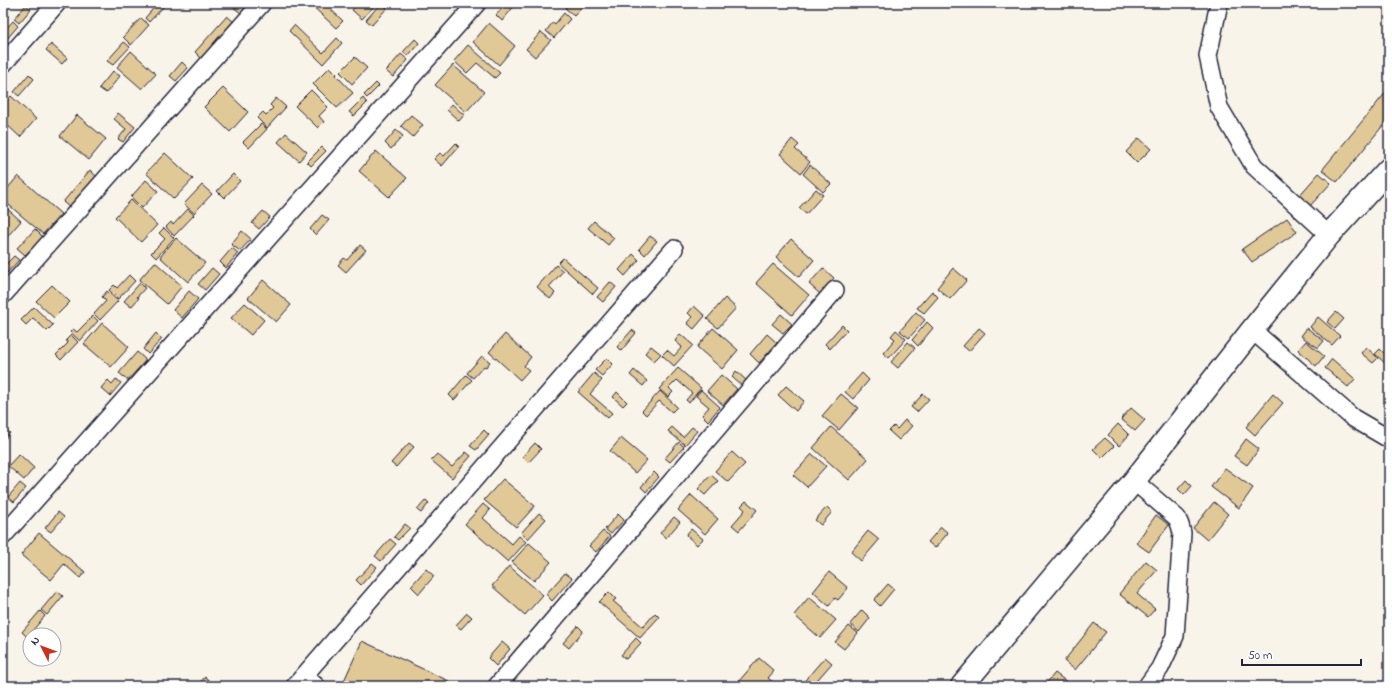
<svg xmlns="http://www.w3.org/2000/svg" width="1392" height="689" font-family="'Indie Flower',sans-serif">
<rect width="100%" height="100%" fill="#f9f4ea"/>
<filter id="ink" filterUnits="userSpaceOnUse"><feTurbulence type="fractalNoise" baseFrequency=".025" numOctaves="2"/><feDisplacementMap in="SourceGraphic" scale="8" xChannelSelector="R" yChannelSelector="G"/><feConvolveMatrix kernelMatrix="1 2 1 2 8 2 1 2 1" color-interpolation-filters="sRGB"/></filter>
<g filter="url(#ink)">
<g fill="#e0c897" stroke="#22223b">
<path d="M158,3L166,4L149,22L145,18Z"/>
<path d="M237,3H250L241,13L233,7Z"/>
<path d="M309,3H324L343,21L336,28Z"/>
<path d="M359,3H377L362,19L352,10Z"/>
<path d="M381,3L387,8L372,25L366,20Z"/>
<path d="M507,3H513L515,5L502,21L496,15Z"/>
<path d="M569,3H586L574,16L565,8Z"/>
<path d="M26,5L31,9L19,23L14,19Z"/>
<path d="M564,13L570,19L554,38L546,31L553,22L555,24Z"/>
<path d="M227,16L234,22L201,58L195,52Z"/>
<path d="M141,18L149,25L131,45L123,37Z"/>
<path d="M13,21L18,26L6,40L3,37V32Z"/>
<path d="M489,23L515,46L499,65L473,42Z"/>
<path d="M294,25L323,53L337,38L342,43L323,64L289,31Z"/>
<path d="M541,32L551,40L535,57L526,49Z"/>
<path d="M415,39L419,43L408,56L403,52Z"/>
<path d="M124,42L130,47L113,65L107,61Z"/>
<path d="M51,44L67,58L62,64L46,50Z"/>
<path d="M468,45L500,73L495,78L477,63L467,73L454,61Z"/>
<path d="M131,51L156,74L142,89L117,67Z"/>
<path d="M401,54L408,60L393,77L386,71Z"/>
<path d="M355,57L367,68L352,84L340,72Z"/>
<path d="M182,62L188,68L176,81L170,76Z"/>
<path d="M453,65L484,92L466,112L435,85Z"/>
<path d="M330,67L337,74L336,75L353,93L337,108L313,84Z"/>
<path d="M113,71L120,76L106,93L99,88Z"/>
<path d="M29,74L34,79L19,96L14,92Z"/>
<path d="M376,83L379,86L367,98L364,95Z"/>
<path d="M223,88L248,112L230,132L204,107Z"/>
<path d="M311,90L328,107L319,116L324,122L318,128L295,106Z"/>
<path d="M1387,91L1389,92V118L1337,182L1322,170Z"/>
<path d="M11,96L36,119L20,137L3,121V105Z"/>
<path d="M276,98L286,107L267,128L257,118L263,112L266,115L273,108L270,105Z"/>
<path d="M363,98L367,103L354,116L349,112Z"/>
<path d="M452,104L464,115L459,121L447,110Z"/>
<path d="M118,113L135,127L123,142L118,139L126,129L114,119Z"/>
<path d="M77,115L106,139L89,160L60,136Z"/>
<path d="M411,115L423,125L413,137L401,126Z"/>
<path d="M261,124L267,129L249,148L243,142Z"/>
<path d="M396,130L403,136L391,149L385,143Z"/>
<path d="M286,133L307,152L299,161L278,142Z"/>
<path d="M1139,138L1151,149L1137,163L1126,152Z"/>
<path d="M792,139L799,145L795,149L810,162L801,173L780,154Z"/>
<path d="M456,143L459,146L442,166L434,159L440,153L444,156Z"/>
<path d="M322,147L326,151L311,166L307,162Z"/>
<path d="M376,151L407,178L389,197L359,171Z"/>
<path d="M165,153L193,179L174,199L146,173Z"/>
<path d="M810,165L831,184L823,192L803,174Z"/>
<path d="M90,170L97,177L70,208L63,202Z"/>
<path d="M1319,173L1331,183L1309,207L1298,197Z"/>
<path d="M233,174L240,181L224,198L217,191Z"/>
<path d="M18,176L61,214L43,234L3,200V194Z"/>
<path d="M146,180L158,191L142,208L131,197Z"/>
<path d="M202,185L212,194L194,213L184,204Z"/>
<path d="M816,189L823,195L806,214L799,208Z"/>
<path d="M131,200L157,225L141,242L115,217Z"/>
<path d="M3,205L21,221L6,238L3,236Z"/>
<path d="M188,209L194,215L174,236L166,227L171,222L173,225Z"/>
<path d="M263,211L270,217L259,229L252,223Z"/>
<path d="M322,215L329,220L316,235L310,229Z"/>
<path d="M1287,218L1297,232L1252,262L1242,249Z"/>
<path d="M594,221L614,238L608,245L588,228Z"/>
<path d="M164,228L174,238L156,258L151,253L165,239L159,233Z"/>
<path d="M35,229L43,237L25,255L17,248Z"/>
<path d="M242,231L251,239L240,251L231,244Z"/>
<path d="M650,236L657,241L645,255L639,249Z"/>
<path d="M176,238L205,263L188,282L160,257Z"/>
<path d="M791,239L814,260L799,277L776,257Z"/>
<path d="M360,245L366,250L346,272L338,265L344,258L347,260Z"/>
<path d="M232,248L238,253L226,268L220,262Z"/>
<path d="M633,254L639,260L625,276L619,270Z"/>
<path d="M14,256L19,260L7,273L3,269V267Z"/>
<path d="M563,258L598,288L593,294L558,263Z"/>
<path d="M155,262L182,286L167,304L139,280Z"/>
<path d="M773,264L809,295L792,315L756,283Z"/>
<path d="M556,265L563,271L549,287L555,293L550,299L537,287Z"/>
<path d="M212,268L219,274L205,290L198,284Z"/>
<path d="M823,268L834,278L820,294L809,284Z"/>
<path d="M953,268L967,280L950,299L937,288Z"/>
<path d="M129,275L135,281L118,299L109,290L114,285L117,288Z"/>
<path d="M263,280L291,305L276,322L248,298Z"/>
<path d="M610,282L616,287L603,302L597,297Z"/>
<path d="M140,283L145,288L137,297L139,298L131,307L124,301Z"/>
<path d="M52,285L70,302L54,318L36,301Z"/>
<path d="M107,291L118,301L100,320L94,314L106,301L102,297Z"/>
<path d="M189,291L198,299L182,318L173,310Z"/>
<path d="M932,291L938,297L924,313L917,308Z"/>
<path d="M725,298L736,308L718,328L707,319Z"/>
<path d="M245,303L264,320L251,335L231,318Z"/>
<path d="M694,306L705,316L694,329L687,323L692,317L688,313Z"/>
<path d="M34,307L53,325L47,331L33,318L26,325L21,320Z"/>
<path d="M916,312L925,320L909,338L900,331Z"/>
<path d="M1336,312L1344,319L1335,329L1327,322Z"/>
<path d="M781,314L792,324L783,333L772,324Z"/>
<path d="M93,316L98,321L80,341L70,332L73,329L77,332Z"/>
<path d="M1318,317L1340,336L1332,345L1310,327Z"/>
<path d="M927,322L933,328L918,346L912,340Z"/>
<path d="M102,323L129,347L111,367L84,344Z"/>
<path d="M842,325L847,330L830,349L825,344Z"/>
<path d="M713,328L738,350L722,369L697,347Z"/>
<path d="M979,328L985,333L969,351L963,346Z"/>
<path d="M1307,328L1324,341L1318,348L1301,336Z"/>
<path d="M632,330L636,333L621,351L617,347Z"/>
<path d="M896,330L906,339L889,358L883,353L895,339L891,336Z"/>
<path d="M156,333L162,339L148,354L143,349Z"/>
<path d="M505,334L531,357L524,366L529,370L520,380L489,352Z"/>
<path d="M680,334L693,345L674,366L662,355L667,350L674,356L682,347L675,341Z"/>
<path d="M767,334L777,343L759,363L750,354Z"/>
<path d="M71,335L78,342L61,360L56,355L68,343L66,340Z"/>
<path d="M1306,341L1324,356L1316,366L1298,350Z"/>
<path d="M908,342L915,348L898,368L891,362Z"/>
<path d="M651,346L661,354L654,361L645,353Z"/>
<path d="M1366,347L1378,358L1373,363L1361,353Z"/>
<path d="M1380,349L1389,358V360L1386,364L1375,354Z"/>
<path d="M137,352L146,360L128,380L119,373Z"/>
<path d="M482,356L490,362L486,367L484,366L473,378L467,373Z"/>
<path d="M607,358L613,364L602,376L595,370Z"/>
<path d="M1332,359L1355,379L1348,387L1325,368Z"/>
<path d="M678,368L701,388L689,403L686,400L692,393L677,380L669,388L673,392L668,397L659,389Z"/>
<path d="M634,370L647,381L643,386L630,375Z"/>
<path d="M736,371L747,381L742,386L732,377Z"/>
<path d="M594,373L602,380L590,394L612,413L608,418L578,392Z"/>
<path d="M862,373L869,380L853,399L845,392Z"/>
<path d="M466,375L472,380L454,400L449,395Z"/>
<path d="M721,375L737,389L723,405L707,391Z"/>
<path d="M116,379L121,383L110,396L101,388L108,380L112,384Z"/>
<path d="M786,386L804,401L796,411L778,395Z"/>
<path d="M701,390L720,407L708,421L702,415L709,407L696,396Z"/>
<path d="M660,391L677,407L672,412L659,401L646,415L642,411Z"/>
<path d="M617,392L627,402L623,406L613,397Z"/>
<path d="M841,394L858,408L839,430L822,416Z"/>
<path d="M923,394L929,399L917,412L911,407Z"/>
<path d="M1273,394L1283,403L1255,435L1246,427Z"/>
<path d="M1131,408L1145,420L1135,431L1121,419Z"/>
<path d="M905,420L912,426L899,440L889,431L894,426L897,429Z"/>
<path d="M1118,424L1129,435L1119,446L1108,435Z"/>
<path d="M3,427L10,433L3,441Z"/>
<path d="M672,427L683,437L692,427L697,431L685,445L668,431Z"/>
<path d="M831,427L868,459L849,480L813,448Z"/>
<path d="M484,430L489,435L476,450L470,446Z"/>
<path d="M621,438L647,460L635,473L610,451Z"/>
<path d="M1105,438L1114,446L1102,458L1093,449Z"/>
<path d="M1246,439L1259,449L1247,465L1234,456Z"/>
<path d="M679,442L684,447L670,462L665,458Z"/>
<path d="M409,443L414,447L396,467L391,463Z"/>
<path d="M535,443L541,449L528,463L522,457Z"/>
<path d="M466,452L471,456L452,478L431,460L437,454L452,467Z"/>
<path d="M732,452L745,464L728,482L715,471Z"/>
<path d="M19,454L34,468L24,480L8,466Z"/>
<path d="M812,454L826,466L807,487L793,475Z"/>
<path d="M1225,468L1253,488L1239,508L1211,487Z"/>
<path d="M654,472L659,477L646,492L641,487Z"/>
<path d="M711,475L718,481L705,495L698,489Z"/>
<path d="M503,479L535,506L516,527L484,500Z"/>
<path d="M1186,480L1192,486L1184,495L1178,489Z"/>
<path d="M20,483L26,488L14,502L8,497Z"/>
<path d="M691,495L718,519L705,534L678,510Z"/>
<path d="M426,500L429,503L421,513L417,510Z"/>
<path d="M746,501L757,510L739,531L732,525L745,510L741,506Z"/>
<path d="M1214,502L1228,514L1207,540L1193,528Z"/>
<path d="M483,504L490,510L483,518L512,544L519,536L526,542L508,562L465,524Z"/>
<path d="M827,507L832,512L821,525L815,520Z"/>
<path d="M58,512L64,517L51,532L45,528Z"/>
<path d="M539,513L546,519L528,539L521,533Z"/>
<path d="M618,514L624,520L611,534L605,529Z"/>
<path d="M1156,515L1169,525L1149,552L1136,543Z"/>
<path d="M674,517L680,522L666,538L660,533Z"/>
<path d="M405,524L410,528L398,540L394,537Z"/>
<path d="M941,527L948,533L935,548L928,542Z"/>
<path d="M691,529L703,539L697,545L686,535Z"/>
<path d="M603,531L610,536L596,552L589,546Z"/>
<path d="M868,531L879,540L861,561L851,552Z"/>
<path d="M39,533L85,572L80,578L64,564L51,580L21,555Z"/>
<path d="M390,539L396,544L381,561L375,556Z"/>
<path d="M529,543L551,562L534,581L512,562Z"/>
<path d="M1146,561L1157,570L1137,594L1155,609L1148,617L1119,594Z"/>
<path d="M372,563L377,567L361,585L356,580Z"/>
<path d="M509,566L543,595L525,615L492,586Z"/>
<path d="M426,569L434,576L419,594L411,586Z"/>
<path d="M829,572L848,588L838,600L835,598L829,606L813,592Z"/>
<path d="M565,573L572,578L552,601L546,594Z"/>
<path d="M888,584L894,589L880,606L874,600Z"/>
<path d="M57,591L63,596L47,615L41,610Z"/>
<path d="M609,592L616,599L613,601L643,627L655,613L659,617L640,638L599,602Z"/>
<path d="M809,597L836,620L820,638L794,615Z"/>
<path d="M862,610L870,618L859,632L850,624Z"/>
<path d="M40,611L45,616L27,637L22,632Z"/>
<path d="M467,613L472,617L461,629L456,625Z"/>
<path d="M1094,623L1106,632L1075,670L1064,661Z"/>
<path d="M578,626L583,631L569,648L563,643Z"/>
<path d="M849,626L858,633L844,649L835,642Z"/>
<path d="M636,638L641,643L626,659L621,655Z"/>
<path d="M362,641L449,681L447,686L342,685Z"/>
<path d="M502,642L510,649L496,666L488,658Z"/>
<path d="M825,657L832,663L812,686H800Z"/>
<path d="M759,658L774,671L768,678L778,686H745L739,681Z"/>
<path d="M1055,673L1067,682L1063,686H1044Z"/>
<path d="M205,677L215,686H197Z"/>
</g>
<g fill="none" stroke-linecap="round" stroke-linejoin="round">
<g stroke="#22223b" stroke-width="20">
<g id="minor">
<path d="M1219,3L1208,56L1219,107L1254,166L1329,235"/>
<path d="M3,64L57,3"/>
<path d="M3,295L262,3"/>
<path d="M1252,330L1353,418L1389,439"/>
<path d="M1134,481L1177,518L1180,525L1182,533L1175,636L1160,668L1147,686"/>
<path d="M3,536L477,3"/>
<path d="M304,676L316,686"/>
<path d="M295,686L674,249"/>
<path d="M497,686L835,290"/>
</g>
</g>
<g stroke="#22223b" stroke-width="25">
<path id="secondary" d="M962,686L1134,481L1252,330L1329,235L1389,169"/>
</g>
<use href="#minor" stroke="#fff" stroke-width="17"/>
<use href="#secondary" stroke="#fff" stroke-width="22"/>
</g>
</g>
<rect width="1392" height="689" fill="none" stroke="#fff" stroke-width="16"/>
<rect x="8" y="8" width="1376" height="673" fill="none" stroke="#22223b" stroke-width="1.5" filter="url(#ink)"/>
<g transform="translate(42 647) rotate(312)"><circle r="19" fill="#ffffff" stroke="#a7a7b1"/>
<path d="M0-3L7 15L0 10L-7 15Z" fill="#c8321e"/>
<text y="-6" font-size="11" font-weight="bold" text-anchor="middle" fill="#22223b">N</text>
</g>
<path d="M1242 659v6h119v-6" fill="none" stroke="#22223b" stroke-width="2"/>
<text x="1248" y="659" font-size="12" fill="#22223b" stroke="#ffffff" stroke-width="3" paint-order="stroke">50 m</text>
</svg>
